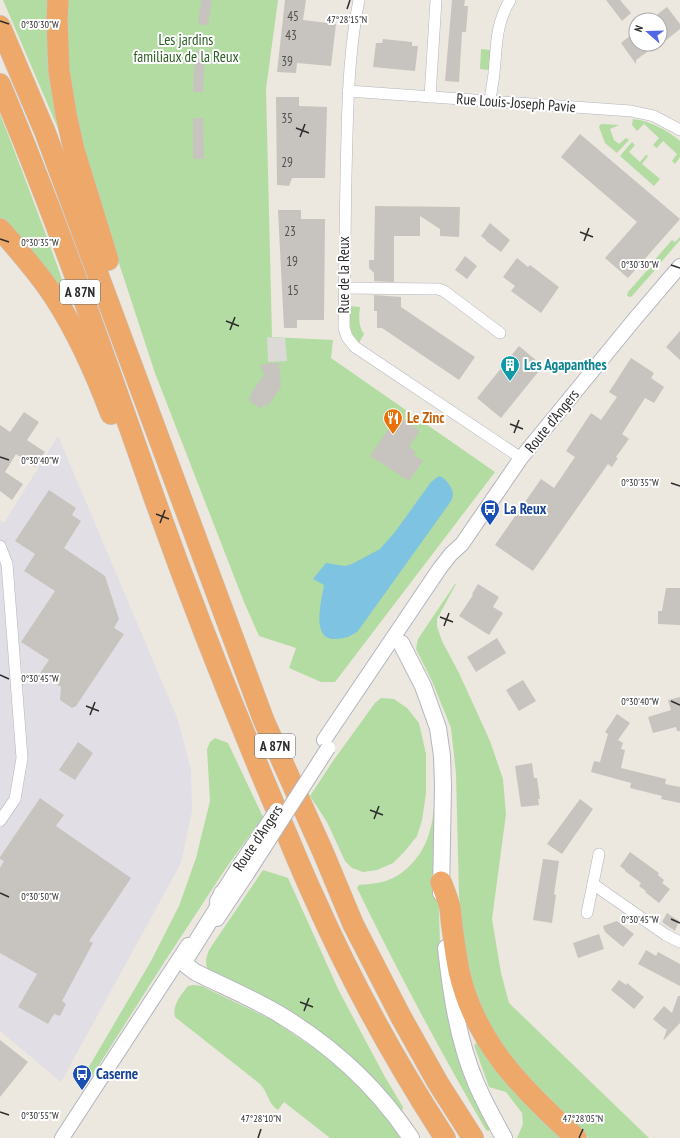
<svg xmlns="http://www.w3.org/2000/svg" width="680" height="1138" font-family="'PT Sans Narrow',sans-serif">
<rect width="100%" height="100%" fill="#ece7df"/>
<path fill="#e1dfe5" d="M58,436L178,720L191,770L192,811L181,863L61,1082L0,1031V520L4,523Z"/>
<g fill="#b3dca2">
<path d="M3,0H52L60,133Z"/>
<path d="M68,0H278L266,89L272,337L333,340L331,358L495,472L335,682H321L289,668L296,648L259,636L244,602L155,373L94,187L67,75Z"/>
<path d="M481,49L491,50L489,70L480,69Z"/>
<path d="M0,114C16,154 31,195 46,235C54,258 64,281 69,305L0,219Z"/>
<path d="M633,119C651,121 667,130 680,141V157L675,164L672,161L677,154L663,141L657,148L653,145L659,138L644,124L637,131L632,125Z"/>
<path d="M601,124L619,125L610,129L614,140L619,144L626,138L629,140L617,153L605,143L599,127Z"/>
<path d="M632,142L635,145L629,152L640,162L646,155L648,156L642,164L660,179L654,186L620,156Z"/>
<path d="M680,237V240L657,267L652,263L672,240L675,242Z"/>
<path d="M650,267L655,270L632,296L630,297L627,296L628,292Z"/>
<path d="M350,306L360,307C359,317 358,325 364,334L359,343C348,333 350,320 350,306Z"/>
<path d="M455,584H456L437,619V626L442,641L459,673L490,741L503,779L506,814L492,919L501,973L509,1003L649,1138H588L545,1097L506,1052L488,1022L474,988L464,946L459,895L456,773L451,728L432,681L416,649L418,639Z"/>
<path d="M381,698L394,699L407,708L419,723L426,754V794L422,820L417,836L405,851L393,863L377,870L363,872L352,868L345,861L327,822L310,796L333,761L375,703Z"/>
<path d="M215,738L228,743L263,817L226,868L167,958L90,1079C85,1081 83,1085 78,1087L80,1082L151,961L179,906L196,858L210,801L207,749L210,742Z"/>
<path d="M435,802L440,943L451,1014L491,1126L490,1130L488,1131L486,1130C440,1051 397,970 357,888L359,885C371,884 384,883 395,877C412,868 426,848 430,830C433,821 433,812 435,802Z"/>
<path d="M263,870L288,878L339,991L385,1077L403,1107L401,1115L383,1094L209,971C204,963 206,958 209,950Z"/>
<path d="M194,985L202,986L210,990L274,1021L315,1049L337,1066L359,1085L379,1107L400,1138H330L284,1102L278,1110C268,1104 268,1092 260,1084L175,1017C172,1005 181,995 188,986Z"/>
<path d="M477,1043L567,1138H517L523,1124L522,1113L506,1092L489,1087L474,1045Z"/>
</g>
<path fill="#dcdad6" d="M267,337L285,338L287,361L268,362Z"/>
<path fill="#7fc3e2" d="M439,476C446,478 453,488 453,495C453,498 451,501 449,504L358,631C352,636 344,639 335,639C310,640 322,599 324,585L313,579L326,563L345,566L352,564L380,549L395,532L431,482Z"/>
<g fill="#c7c4bf">
<path d="M201,0H212L208,25L198,24Z"/>
<path d="M285,0H306L303,20L336,24L331,66L297,63L296,73L277,72Z"/>
<path d="M452,0H465L464,6H468L466,32H462L459,82L445,81Z"/>
<path d="M606,0H620L631,13L622,21Z"/>
<path d="M667,7L680,24V29L660,45V20H650Z"/>
<path d="M636,31V44H658L636,60V64L621,43Z"/>
<path d="M383,39L412,42V46H418L415,71L373,67L376,43H382Z"/>
<path d="M195,51L205,52L203,92H193Z"/>
<path d="M276,97H299V106L327,107L325,178H292L289,186L277,185Z"/>
<path d="M193,118H203L204,159H193Z"/>
<path d="M580,134L680,219L628,278L605,258L637,222L561,157Z"/>
<path d="M375,206L460,207L459,237L440,236V229L420,216V236H394V282L374,281V273L369,268V260H374Z"/>
<path d="M278,210H301V219H325L324,320H297V328H284Z"/>
<path d="M490,223L510,240L501,252L486,241V240L481,236Z"/>
<path d="M465,256L477,266L467,279L455,270Z"/>
<path d="M517,258L528,267L530,265L559,287L541,313L511,291L515,286L503,277Z"/>
<path d="M374,295L401,297V307L475,357L459,380L382,328H377V311H374Z"/>
<path d="M680,331V360L666,347Z"/>
<path d="M519,346L543,366L501,418L477,398Z"/>
<path d="M631,358L654,373L651,378L664,387L654,403L645,398L622,434L629,439L616,457L618,458L612,467L608,464L533,571L495,545L541,479L554,488L575,457L566,451L591,413L601,420L617,397L609,392Z"/>
<path d="M272,363H279L281,387L268,406L265,404L261,409L248,400L252,395L250,394L264,375L260,365Z"/>
<path d="M24,412L39,422L27,440L45,452L35,467L16,454L5,472L23,484L12,500L0,491V425L10,432Z"/>
<path d="M398,415L420,431L409,447L416,452L414,455L423,461L409,481L370,456Z"/>
<path d="M49,490L76,508L72,515L81,521L64,548L105,576L119,619L114,628L124,634L76,706L72,708L60,700L61,687L40,673L49,660L21,642L55,591L24,571L35,554L15,541Z"/>
<path d="M478,584L499,597L493,607L503,613L489,635L459,616L473,595L472,594Z"/>
<path d="M666,588H680V625L658,624V611H662Z"/>
<path d="M497,638L506,653L476,672L467,657Z"/>
<path d="M523,680L536,701L519,711L506,690Z"/>
<path d="M680,697V731H677L676,727L653,733L648,717L671,710L668,700Z"/>
<path d="M617,714L630,723L618,740L623,743L621,749L625,750L621,768L666,779L665,784L680,787V803L661,799L662,796L630,788L631,783L591,772L594,761L600,762L608,734L605,732Z"/>
<path d="M78,742L93,753L75,780L59,770Z"/>
<path d="M532,763L534,778H537L540,799H538L539,805L521,807L515,766Z"/>
<path d="M40,798L64,815L56,826L131,878L89,941L93,943L62,1001L66,1004L60,1016L54,1014L48,1024L18,1007L37,974L0,953V868L4,861L0,859V857Z"/>
<path d="M580,799L593,809L562,854L547,844Z"/>
<path d="M630,852L659,873L658,875L664,880L662,883L670,889L659,903L645,892L646,891L639,886L641,883L625,871V870L620,866Z"/>
<path d="M543,859L559,861L554,894L556,895L552,923L533,920Z"/>
<path d="M667,913L679,921L675,931L662,922Z"/>
<path d="M617,921L634,934L623,947L605,932L603,926Z"/>
<path d="M599,934L604,949L578,958L573,943Z"/>
<path d="M646,950L656,956L658,952L680,964V986L638,964Z"/>
<path d="M619,980L626,985L627,983L644,997L634,1009L611,990Z"/>
<path d="M678,996H680V1023L663,1041L667,1029H665L653,1019L664,1006L672,1013Z"/>
<path d="M0,1040L28,1062L0,1097Z"/>
</g>
<g fill="none" stroke-linecap="round" stroke-linejoin="round">
<g stroke="#b3b5be" stroke-width="12">
<g id="minor">
<path d="M359,0C350,45 348,91 347,136C345,200 345,264 344,328L347,337L355,347L521,458"/>
<path d="M348,91L631,111L654,116L680,130"/>
<path d="M430,97L436,0"/>
<path d="M490,101C491,92 493,83 494,73C497,45 495,26 510,0"/>
<path d="M345,288L438,289L444,291L500,333"/>
<path d="M0,546L7,564L22,758L15,799L0,821"/>
<path d="M593,884L666,935L680,942"/>
<path d="M587,913L599,854"/>
</g>
</g>
<g stroke="#b3b5be" stroke-width="16">
<g id="tertiary">
<path d="M324,740L440,568L451,554L462,544L521,458L634,320L680,266"/>
<path d="M217,901L241,863"/>
<path d="M217,919L247,874"/>
<path d="M62,1138L188,945"/>
</g>
</g>
<g stroke="#b3b5be" stroke-width="18">
<g id="secondary">
<path d="M401,643L423,686L438,728L442,756L443,786L441,893"/>
<path d="M222,893L217,909L185,960L186,965L195,972C223,986 252,998 279,1014C331,1045 377,1087 411,1138"/>
<path d="M446,948C451,993 458,1041 476,1083C484,1102 494,1120 504,1138"/>
</g>
</g>
<g stroke="#c8c8c8" stroke-width="22">
<g id="motorway">
<path d="M58,0L57,21L59,71L66,114L74,150L108,260"/>
<path d="M0,26L45,132L264,721L323,852L353,924L401,1017L438,1083L473,1138"/>
<path d="M0,84C57,220 106,360 155,500C192,604 233,708 277,811C289,839 300,867 313,895C350,979 395,1061 445,1138"/>
<path d="M0,229C19,251 39,273 55,298C77,332 97,377 111,414"/>
<path d="M441,882C444,890 448,899 450,908C451,914 451,920 452,926C454,941 456,956 459,971C475,1043 523,1090 576,1138"/>
</g>
</g>
<use href="#minor" stroke="#fff" stroke-width="11"/>
<use href="#tertiary" stroke="#fff" stroke-width="14"/>
<use href="#secondary" stroke="#fff" stroke-width="16"/>
<use href="#motorway" stroke="#eda86a" stroke-width="21"/>
<g stroke="#b3b5be" stroke-width="16" stroke-linecap="butt">
<g id="tertiary-bridge">
<path d="M241,863L277,810"/>
<path d="M247,874L328,748"/>
</g>
</g>
<use href="#tertiary-bridge" stroke="#fff" stroke-width="14"/>
</g>
<path fill="none" stroke="#2c2c2c" stroke-width="1.5" d="M347,9L350,0M0,21L9,24M296,128L309,133M300,137L305,124M580,232L593,237M0,239L9,242M584,241L589,228M671,265L680,268M226,321L239,326M230,330L235,317M510,424L523,429M514,433L519,420M0,457L9,460M671,483L680,486M156,514L169,519M160,523L165,510M440,617L453,622M444,626L449,613M0,675L9,679M671,701L680,705M86,706L99,711M90,715L95,702M370,810L383,815M374,819L379,806M0,893L9,897M671,919L680,923M300,1002L313,1007M304,1011L309,998M0,1112L9,1115M258,1138L261,1129M579,1138L583,1129"/>
<defs>
<g id="building-pin" transform="scale(1)"><path d="M0 17L-7.5 6A9.5 9.5 0 1 1 7.5 6Z" fill="#0f9aa8" stroke="#fff"/><path d="M-4-6H4V6H1V3H-1V6H-4ZM-2.5-4.3h1.7v1.8h-1.7ZM.8-4.3h1.7v1.8H.8ZM-2.5-1h1.7V.8h-1.7ZM.8-1h1.7V.8H.8Z" fill="#fff"/></g>
<g id="restaurant-pin" transform="scale(1)"><path d="M0 17L-7.5 6A9.5 9.5 0 1 1 7.5 6Z" fill="#e8710a" stroke="#fff"/><path d="M-5-6h1v4h1v-4h1v4h1v-4h1v5L-1.5 .5V6h-2V.5L-5-1ZM5-6V6H3V1.5H1.5Q1.5-4 5-6Z" fill="#fff"/></g>
<g id="bus-pin" transform="scale(1)"><path d="M0 17L-7.5 6A9.5 9.5 0 1 1 7.5 6Z" fill="#1a4fb4" stroke="#fff"/><path d="M-5-6H5V4H4V6H2V4H-2V6H-4V4H-5ZM-3.5-4V0h7V-4ZM-3.5 1.2v1.5H-2V1.2ZM2 1.2v1.5H3.5V1.2Z" fill="#fff"/></g>
</defs>
<g fill-rule="evenodd">
<use href="#building-pin" x="510" y="365"/>
<use href="#restaurant-pin" x="393" y="418"/>
<use href="#bus-pin" x="490" y="509"/>
<use href="#bus-pin" x="82" y="1074"/>
</g>
<g text-anchor="middle" stroke-width="4" stroke-linejoin="round" paint-order="stroke">
<g font-size="13" fill="#535251">
<text x="293" y="21">45</text>
<text x="291" y="40">43</text>
<text x="287" y="66">39</text>
<text x="287" y="123">35</text>
<text x="287" y="167">29</text>
<text x="290" y="236">23</text>
<text x="292" y="266">19</text>
<text x="293" y="295">15</text>
</g>
<g fill="#fff" stroke="#6b6b6b" stroke-width="1">
<rect x="60" y="280" width="40" height="24" rx="3"/>
<rect x="255" y="734" width="40" height="24" rx="3"/>
</g>
<g font-size="14" font-weight="bold" fill="#2c2c2c">
<text x="80" y="297">A 87N</text>
<text x="275" y="751">A 87N</text>
</g>
<g font-size="15" fill="#2d6123" stroke="#fff">
<text x="186" y="45">Les jardins<tspan x="186" dy="17">familiaux de la Reux</tspan></text>
</g>
<g font-size="15" fill="#2c2c2c" stroke="#fff">
<text transform="translate(516 103) rotate(4)" y="5">Rue Louis-Joseph Pavie</text>
<text transform="translate(344 275) rotate(-90)" y="5">Rue de la Reux</text>
<text transform="translate(552 421) rotate(-51)" y="5">Route d’Angers</text>
<text transform="translate(258 838) rotate(-56)" y="5">Route d’Angers</text>
</g>
<g font-size="15" font-weight="bold" fill="#0d838f" stroke="#fff" text-anchor="start">
<text x="524" y="370">Les Agapanthes</text>
</g>
<g font-size="15" font-weight="bold" fill="#c56008" stroke="#fff" text-anchor="start">
<text x="407" y="423">Le Zinc</text>
</g>
<g font-size="15" font-weight="bold" fill="#164399" stroke="#fff" text-anchor="start">
<text x="504" y="514">La Reux</text>
<text x="96" y="1079">Caserne</text>
</g>
</g>
<g font-size="10" text-anchor="middle" fill="#2c2c2c" stroke="#fff" stroke-width="4" stroke-linejoin="round" paint-order="stroke">
<text x="347" y="23">47°28'15"N</text>
<text x="40" y="28">0°30'30"W</text>
<text x="40" y="246">0°30'35"W</text>
<text x="640" y="268">0°30'30"W</text>
<text x="40" y="464">0°30'40"W</text>
<text x="640" y="486">0°30'35"W</text>
<text x="40" y="682">0°30'45"W</text>
<text x="640" y="705">0°30'40"W</text>
<text x="40" y="900">0°30'50"W</text>
<text x="640" y="923">0°30'45"W</text>
<text x="40" y="1119">0°30'55"W</text>
<text x="261" y="1122">47°28'10"N</text>
<text x="583" y="1122">47°28'05"N</text>
</g>
<g transform="translate(648 32) rotate(290)"><circle r="19" fill="#ffffff" stroke="#ababab"/>
<path d="M0-3L7 15L0 10L-7 15Z" fill="#5267e6"/>
<text y="-6" font-size="11" font-weight="bold" text-anchor="middle" fill="#2c2c2c">N</text>
</g>
</svg>
